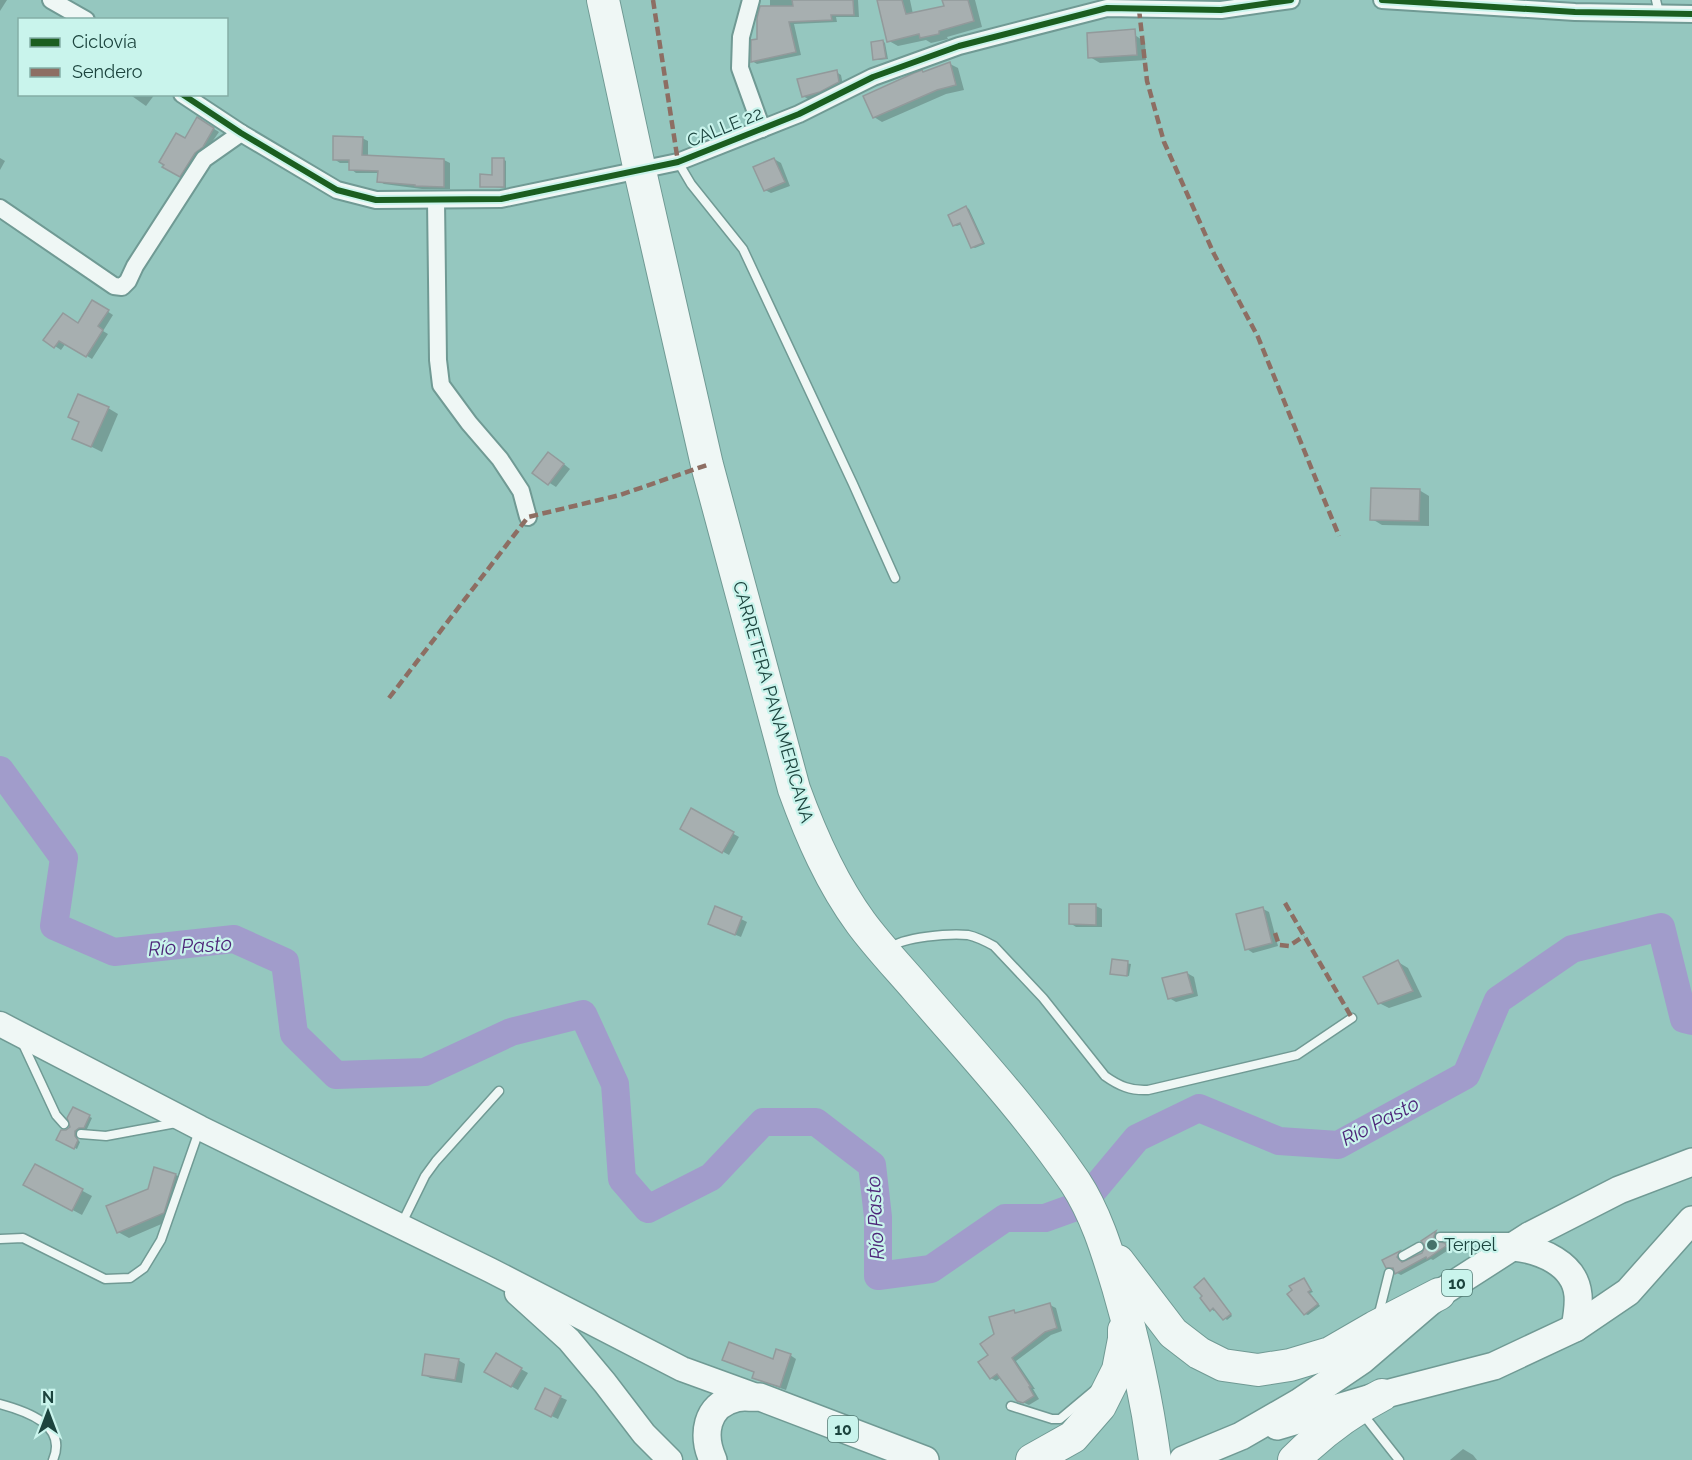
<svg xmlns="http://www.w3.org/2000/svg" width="1692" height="1460" font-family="Raleway,sans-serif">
<rect width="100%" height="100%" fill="#95c7bf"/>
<g fill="#0003">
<path d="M0,0H7L0,11Z"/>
<path d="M770,0H858L859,17H836L837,22L794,24L801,55L757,64L752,61L770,7Z"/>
<path d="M879,0H910L913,14L946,7L944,0H975L982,27L947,37L948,39L931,43L926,40L898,46L889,41Z"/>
<path d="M1129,31L1145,42L1146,60L1100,63L1090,57Z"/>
<path d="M883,41L885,43L888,59L877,60L875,59Z"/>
<path d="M950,64L958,68L964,90L946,94L882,122L874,117L924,73Z"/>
<path d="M836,72L841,75L843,85L825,94L808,99L803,96Z"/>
<path d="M129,94H155L146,106Z"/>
<path d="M198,119L219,132L186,179L164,167L185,140Z"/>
<path d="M362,138L368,141V157L444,160L450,163V189H422L384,184L379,181L380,173H356L351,169V163H340L334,159Z"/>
<path d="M0,158L5,161L0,170Z"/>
<path d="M503,159L506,161V188L481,186L493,176Z"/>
<path d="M774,159L781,163L790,186L771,193L765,190Z"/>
<path d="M966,207L969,209L985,244L975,248L972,247L962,224L957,226L954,225Z"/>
<path d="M93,302L113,315L103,331L108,334L92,359L66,343L61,350L46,340L78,324Z"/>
<path d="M108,408L118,414L102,452L74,438L80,422Z"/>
<path d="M555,457L570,469L556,487L534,473Z"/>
<path d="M1419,490L1429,496V526L1382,525L1372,519Z"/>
<path d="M692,810L739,837L729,855L682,829Z"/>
<path d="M1096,906L1102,909V927H1076L1070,923Z"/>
<path d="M1263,909L1269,912L1278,946L1253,953L1247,949Z"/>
<path d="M741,919L747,922L741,937L716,927Z"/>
<path d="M1114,961L1131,964L1129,976L1112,973Z"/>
<path d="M1398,962L1408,968L1422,997L1389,1008L1379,1003Z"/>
<path d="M1187,973L1194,977L1198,996L1176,1002L1169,998Z"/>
<path d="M74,1109L92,1118L87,1129H82L78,1132L77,1139L80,1142L77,1149L58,1139L72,1127Z"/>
<path d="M36,1166L92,1196L82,1215L35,1190Z"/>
<path d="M176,1175L186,1181L173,1219L129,1238L118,1232L149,1190Z"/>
<path d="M1436,1232L1440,1235L1438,1240L1439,1243L1450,1249L1433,1260L1431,1259L1401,1275L1397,1273L1395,1269H1392L1387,1267L1384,1261L1400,1252L1403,1254L1401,1258L1402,1264L1426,1252V1244L1423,1241Z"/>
<path d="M1304,1279L1313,1292L1310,1293L1320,1306L1308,1315L1305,1314Z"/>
<path d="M1206,1282L1232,1316L1227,1320L1216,1309L1214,1311L1211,1309Z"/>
<path d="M1050,1305L1056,1308L1062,1331L1051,1335L1016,1361L1035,1389H1033L1039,1399L1029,1405L1018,1400L1002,1377L996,1381L991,1378L990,1355L995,1335L1014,1312L1018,1314Z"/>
<path d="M496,1355L528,1373L518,1390L486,1372Z"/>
<path d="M790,1355L796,1359L786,1390L760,1381L754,1378L756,1373L730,1363L774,1360Z"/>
<path d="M458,1360L465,1364L462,1383L430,1378L423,1374Z"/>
<path d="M560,1397L567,1400L558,1419L543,1412Z"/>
<path d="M1463,1449L1473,1455L1477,1460H1450Z"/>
</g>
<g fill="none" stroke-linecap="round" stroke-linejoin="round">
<path stroke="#a19ccb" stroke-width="28" d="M0,770L64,858L54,926L114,952L234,939L285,962L294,1034L336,1075L425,1072L511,1032L583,1014L615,1084L622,1179L648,1209L711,1177L763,1122H816L872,1165L878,1217V1276L931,1269L1005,1218H1045L1081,1205L1137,1138L1199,1108L1279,1141L1338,1145L1466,1075L1498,1000L1572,949L1661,927L1684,1019L1692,1021"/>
</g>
<g fill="#a7afb0" stroke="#929a9b" stroke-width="1.5">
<path d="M792,0H853L854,15H831L832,20L789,22L796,52L751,62V40L757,39V18L760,6H793Z"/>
<path d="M877,0H902L906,14L944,6L942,0H968L974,21L939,31V34L920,38L919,34L887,42Z"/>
<path d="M1135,29L1137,55L1088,58L1087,33Z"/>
<path d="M883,40L886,58L873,60L871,42Z"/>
<path d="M950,62L956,85L937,90L873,118L863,96L914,73L922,70L923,72Z"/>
<path d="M837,70L839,82L820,92L802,97L797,79Z"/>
<path d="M197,117L214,128L203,147L195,153L180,177L162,167L164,165L159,162L176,133L185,138Z"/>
<path d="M333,136L363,137L362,155L444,159V187L415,186V185L377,182L378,171L349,170V160H333Z"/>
<path d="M492,158H504V187H480V174L492,175Z"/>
<path d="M774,158L785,182L764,191L753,167Z"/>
<path d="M966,206L983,243L971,248L960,223L953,226L948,215Z"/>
<path d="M92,300L109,310L98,326L103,330L86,357L59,341L54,348L43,340L63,313L78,323Z"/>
<path d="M78,394L109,407L91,447L72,439L79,422L68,417Z"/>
<path d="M548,452L564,464L548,485L532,473Z"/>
<path d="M1371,488L1420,489L1419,521L1370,520Z"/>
<path d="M691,808L734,832L722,853L680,829Z"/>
<path d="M1069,904H1096V925L1069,924Z"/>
<path d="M715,906L742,917L735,935L708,924Z"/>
<path d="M1263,907L1272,943L1245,950L1236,914Z"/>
<path d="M1112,959L1128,961L1127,976L1110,974Z"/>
<path d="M1398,960L1413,991L1378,1004L1363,977Z"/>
<path d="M1187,972L1193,993L1168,999L1162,978Z"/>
<path d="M73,1107L90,1115L84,1128H79L75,1131V1136L78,1140L74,1149L56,1140L61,1130H66L70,1127L67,1118Z"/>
<path d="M35,1164L83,1189L72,1211L23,1185Z"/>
<path d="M154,1167L176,1174L164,1213L117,1233L106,1206L148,1189Z"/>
<path d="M1436,1231L1434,1236L1435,1241L1445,1243L1446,1246L1427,1259L1426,1257L1395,1274L1393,1268H1386L1382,1260L1400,1251L1397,1257L1402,1262L1422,1253L1425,1246L1421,1241Z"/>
<path d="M1204,1278L1231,1314L1223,1320L1213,1308L1210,1311L1200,1298L1202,1296L1194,1287Z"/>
<path d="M1304,1278L1311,1290L1308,1292L1318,1304L1304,1315L1287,1294L1292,1290L1289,1286Z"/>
<path d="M1050,1303L1057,1328L1045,1332L1012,1358L1031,1387H1029L1034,1396L1023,1403L1017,1401L997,1374L990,1379L978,1362L988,1355L980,1344L994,1334L989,1317L1014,1310L1015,1313Z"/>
<path d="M729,1342L773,1359L776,1349L791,1354L780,1387L752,1378L754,1372L722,1360Z"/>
<path d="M496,1353L522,1368L511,1387L484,1372Z"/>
<path d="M425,1354L459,1359L455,1380L422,1375Z"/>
<path d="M545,1388L561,1396L551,1417L535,1409Z"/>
</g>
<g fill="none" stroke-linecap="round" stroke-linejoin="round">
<g stroke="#709a94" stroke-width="11">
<g id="lane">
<path d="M1656,0L1659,13"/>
<path d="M678,162L691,184L743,249L853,484L895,578"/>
<path d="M890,948C902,937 951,933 968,935C977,937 985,941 994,946L1043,998L1105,1076C1119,1086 1131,1091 1148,1090L1297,1055L1352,1018"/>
<path d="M22,1042L56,1115L64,1124"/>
<path d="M81,1134L106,1136L176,1123"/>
<path d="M401,1225L425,1176L436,1161L499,1091"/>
<path d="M1440,1237H1512"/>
<path d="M0,1239L23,1238L105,1279L130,1278L144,1268L161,1240L199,1131"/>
<path d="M1403,1256L1419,1247"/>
<path d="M1378,1317L1389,1273"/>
<path d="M0,1404C26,1411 68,1425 53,1460"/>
<path d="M1011,1406L1052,1419H1060L1097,1388"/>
<path d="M1362,1413L1399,1460"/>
</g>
</g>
<g stroke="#709a94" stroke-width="20">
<g id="street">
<path d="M51,0L86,20"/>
<path d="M751,0L741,37L740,68L762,129"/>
<path d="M1382,0L1575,12L1692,14"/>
<path d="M182,94L241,133L337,190L376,200L501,199L678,162L799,114L873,77L959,46L1107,8L1221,10L1291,0"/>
<path d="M436,200L438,360L441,385L469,423L500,459L521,491L528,517"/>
<path d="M0,208L114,286L122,287L128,281L135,266L204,159L241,133"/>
</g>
</g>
<g stroke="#709a94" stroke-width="27">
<g id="secondary">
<path d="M0,1024L200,1128L490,1270L682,1369L759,1397"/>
<path d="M517,1293L569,1340L605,1383L644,1434L670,1460"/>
</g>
</g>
<g stroke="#709a94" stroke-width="30">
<g id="primary">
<path d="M1514,1247C1540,1250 1575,1263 1578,1295C1579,1306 1577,1317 1575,1328"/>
<path d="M1277,1426L1382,1395L1494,1366L1575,1328L1628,1292L1692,1220"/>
<path d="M713,1460C702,1436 705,1405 736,1398C743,1396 752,1398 760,1397L925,1460"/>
<path d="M1183,1460L1241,1436L1300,1402L1362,1360L1439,1294L1529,1236L1619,1190L1692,1162"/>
</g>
</g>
<g stroke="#709a94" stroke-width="34">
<g id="highway">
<path d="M603,0L640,171L707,465L794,789C811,836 831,882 861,923C878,946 898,967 917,989C971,1052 1028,1113 1075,1182C1096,1214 1107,1251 1118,1287C1135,1344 1147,1401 1155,1460"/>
<path d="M1118,1261L1173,1333L1199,1353L1223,1365L1258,1370L1290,1365L1330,1353L1375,1327L1439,1294"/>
<path d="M1032,1460L1073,1437L1100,1406L1118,1370L1124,1339V1330"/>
<path d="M1294,1460C1320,1434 1349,1412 1382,1395"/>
</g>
</g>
<use href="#lane" stroke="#eff7f5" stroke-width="8"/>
<use href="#street" stroke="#eff7f5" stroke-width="16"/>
<use href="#secondary" stroke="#eff7f5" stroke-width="24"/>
<use href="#primary" stroke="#eff7f5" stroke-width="27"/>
<use href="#highway" stroke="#eff7f5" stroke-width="32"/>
<g stroke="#8d6e63" stroke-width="4.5" stroke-dasharray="9 4.5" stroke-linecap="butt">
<path d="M653,0L678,162"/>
<path d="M1139,9L1147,81L1164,142L1214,254L1258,337L1339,536"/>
<path d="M389,698L528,517L620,495L707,465"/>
<path d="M1285,903L1352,1018"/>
<path d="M1275,933L1279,945L1289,946L1304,936"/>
</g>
<g stroke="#c9f4ec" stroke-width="10">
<g id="cycleway">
<path d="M1382,0L1575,12L1692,14"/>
<path d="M182,94L241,133L337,190L376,200L501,199L678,162L799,114L873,77L959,46L1107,8L1221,10L1291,0"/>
</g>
</g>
<use href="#cycleway" stroke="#1b5e20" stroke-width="6"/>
</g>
<circle fill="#46726b" stroke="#c9f4ec" stroke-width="2" cx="1432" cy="1245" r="6"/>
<g text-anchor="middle" stroke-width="4.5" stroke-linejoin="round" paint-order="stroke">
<g fill="#c9f4ec" stroke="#507972" stroke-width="1.5">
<rect x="1442" y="1270" width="30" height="26" rx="4.5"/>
<rect x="828" y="1416" width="30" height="26" rx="4.5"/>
</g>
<g font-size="16" font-weight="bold" fill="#1c443e">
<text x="1457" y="1289">10</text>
<text x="843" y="1435">10</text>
</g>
<g font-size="18" fill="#1c443e" stroke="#c9f4ec">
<text transform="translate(725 127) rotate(-22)" y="6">CALLE 22</text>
<text transform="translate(773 702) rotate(74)" y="6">CARRETERA PANAMERICANA</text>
</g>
<g font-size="18" fill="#1c443e" stroke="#c9f4ec" text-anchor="start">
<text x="1444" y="1251">Terpel</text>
</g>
<g font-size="20" font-style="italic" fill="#4d2679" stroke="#c9f4ec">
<text transform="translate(190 946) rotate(-4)" y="7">Río Pasto</text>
<text transform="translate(1380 1121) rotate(-27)" y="7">Río Pasto</text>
<text transform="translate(875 1218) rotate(-93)" y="7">Río Pasto</text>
</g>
</g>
<rect x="18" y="18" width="210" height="78" fill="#c9f4ec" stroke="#84aea6" stroke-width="1.5"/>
<rect x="30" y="38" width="30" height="9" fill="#1b5e20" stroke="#84aea6" stroke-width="1.5"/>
<text x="72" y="48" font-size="18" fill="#1c443e">Ciclovía</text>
<rect x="30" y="68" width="30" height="9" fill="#8d6e63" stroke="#84aea6" stroke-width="1.5"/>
<text x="72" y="78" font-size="18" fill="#1c443e">Sendero</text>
<g transform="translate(48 1412)" stroke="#c9f4ec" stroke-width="4.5" paint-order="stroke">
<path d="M0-4.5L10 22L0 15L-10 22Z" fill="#1c443e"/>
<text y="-9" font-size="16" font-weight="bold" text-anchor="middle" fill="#1c443e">N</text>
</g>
</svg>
